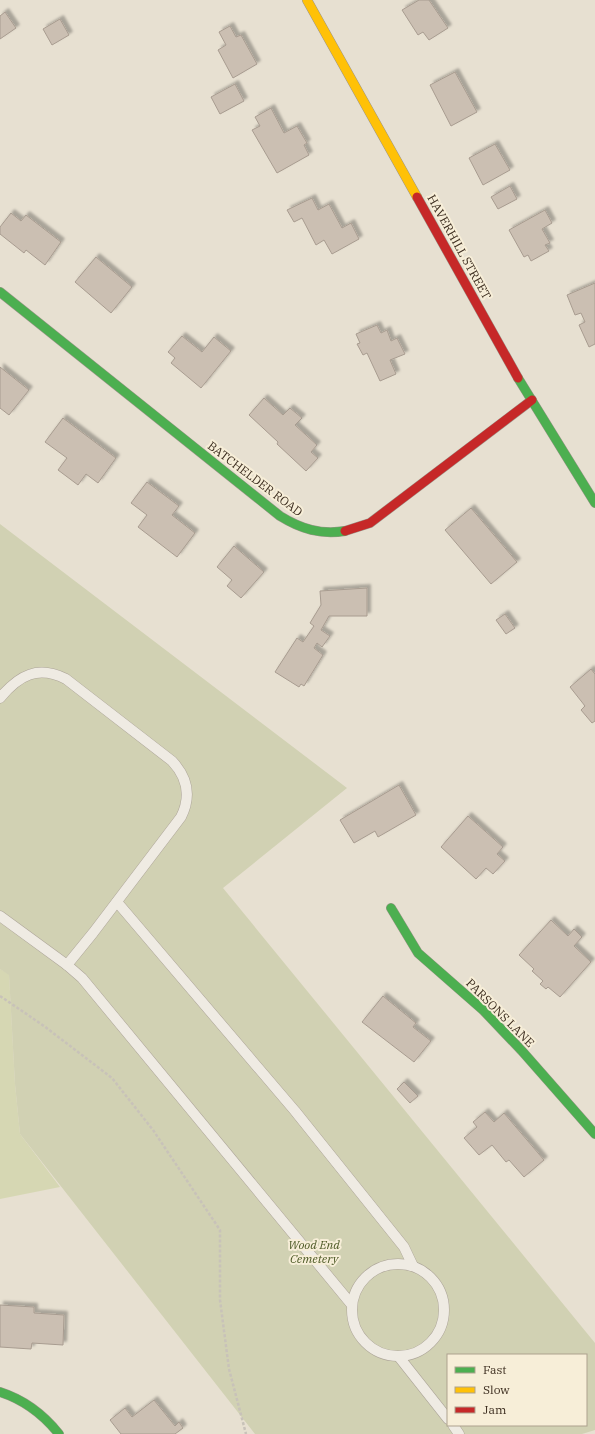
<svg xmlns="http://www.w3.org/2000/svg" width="595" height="1434" font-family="'IBM Plex Serif',serif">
<defs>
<filter id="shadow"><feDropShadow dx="3.5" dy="-3.5" stdDeviation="1" flood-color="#0004"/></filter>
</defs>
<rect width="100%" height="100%" fill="#e7e0d1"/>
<path fill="#d6d7b3" d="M0,969L9,974L15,1084L20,1134L60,1187L0,1199Z"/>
<path fill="#d1d1b3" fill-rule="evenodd" d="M0,524L347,788L223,888L595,1343V1430L582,1434H255L20,1134L15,1084L9,975L0,969ZM448,1355H586V1425H448Z"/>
<g fill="#cbbfb2" stroke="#a89c90" filter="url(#shadow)">
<path d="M419,0H429L448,28L429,40L423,32L418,35L402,10Z"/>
<path d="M5,12L16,28L0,39V16Z"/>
<path d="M60,19L69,35L52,45L43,29Z"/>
<path d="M230,26L236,37L241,35L257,64L233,78L218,50L226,45L219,32Z"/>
<path d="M455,72L477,112L451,126L430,85Z"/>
<path d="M235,84L244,101L220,114L211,97Z"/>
<path d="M271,108L284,133L297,126L307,143L304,145L309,155L277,173L252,130L260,126L255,117Z"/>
<path d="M495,144L510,170L483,185L469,158Z"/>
<path d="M510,186L517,199L498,209L491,197Z"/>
<path d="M312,198L318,210L329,204L342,228L351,223L359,239L332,254L324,240L316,245L302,218L294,222L287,210Z"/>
<path d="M545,210L552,223L542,229L550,243L545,245L549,251L531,261L528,255L524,257L509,230Z"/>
<path d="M11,213L21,221L26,215L61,242L45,265L26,250L24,253L0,234V227Z"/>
<path d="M96,257L132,287L111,313L75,282Z"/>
<path d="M595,283V344L589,347L579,325L585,322L581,313L575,315L567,295Z"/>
<path d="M377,325L381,333L387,330L391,341L397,338L405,354L390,360L396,374L380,381L367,353L363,355L357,344L360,343L356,334Z"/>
<path d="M182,336L202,352L214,337L231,351L201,388L171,363L175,358L168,352Z"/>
<path d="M0,367L29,390L9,415L0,408Z"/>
<path d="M264,398L283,415L290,408L302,418L295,425L317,445L311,452L318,458L306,471L277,444L278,442L249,415Z"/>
<path d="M63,418L116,458L98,483L86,474L78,485L58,470L67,458L45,442Z"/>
<path d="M147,482L179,506L172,515L195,533L177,557L138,527L147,515L131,503Z"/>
<path d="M471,508L517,562L491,584L445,530Z"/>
<path d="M234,546L264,572L241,598L227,586L232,580L217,567Z"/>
<path d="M367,588V616H329L321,630L330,636L322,647L317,643L314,648L323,655L304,686L301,684L299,687L275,672L297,638L303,642L314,626L310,623L321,605L320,591Z"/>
<path d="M505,614L515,628L506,634L496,620Z"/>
<path d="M591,669L595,674V721L592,723L581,710L585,706L570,687Z"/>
<path d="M399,785L416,815L378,837L375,831L354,843L340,820Z"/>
<path d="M468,816L503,847L497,854L505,861L493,874L486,868L476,879L441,847Z"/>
<path d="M551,920L568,936L574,929L582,937L574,946L591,962L560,997L548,987L546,989L540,984L543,981L532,971L534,969L519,955Z"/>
<path d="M383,996L416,1023L413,1027L431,1041L414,1062L362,1022Z"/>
<path d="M404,1082L418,1096L410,1103L397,1089Z"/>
<path d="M485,1112L494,1122L504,1113L544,1160L524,1177L509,1160L506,1162L492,1145L479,1155L464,1138L477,1127L473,1122Z"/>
<path d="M0,1305L34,1307V1313L64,1315L63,1345L32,1343L31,1349L0,1347Z"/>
<path d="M154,1400L175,1426L179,1422L183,1428L175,1434H121L110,1420L125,1408L132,1417Z"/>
</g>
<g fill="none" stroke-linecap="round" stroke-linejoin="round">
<g stroke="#ada599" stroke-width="11">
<g id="lane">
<path d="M0,698C19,675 38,665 66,679L172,761C188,778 191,797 181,817L93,933L67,965"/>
<path d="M117,902L295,1111L404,1247L413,1266"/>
<path d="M0,916L67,965L82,978L352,1305"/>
<circle cx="398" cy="1310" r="46"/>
<path d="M399,1357L448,1419"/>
<path d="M453,1425L459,1434"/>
</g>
</g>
<g stroke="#9c958a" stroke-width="10">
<g id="fast">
<path d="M0,292L280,516C301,529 321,535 345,531"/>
<path d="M518,378L595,503"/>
<path d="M391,908L418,953L483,1010L522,1051L595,1134"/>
<path d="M0,1392C25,1400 43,1414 59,1434"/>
</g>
</g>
<g stroke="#9c958a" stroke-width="10">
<path id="slow" d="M307,0L417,197"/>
</g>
<g stroke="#9c958a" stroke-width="10">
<g id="jam">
<path d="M417,197L518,378"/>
<path d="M345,531L370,523L532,400"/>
</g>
</g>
<path stroke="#c8c2b9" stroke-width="2.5" stroke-dasharray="3 2" stroke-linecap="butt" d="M0,996L44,1026L112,1078L153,1130L220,1230V1300L229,1369L246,1434"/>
<use href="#lane" stroke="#efebe3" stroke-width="10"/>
<use href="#fast" stroke="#4caf50" stroke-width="9"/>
<use href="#slow" stroke="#ffc107" stroke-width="9"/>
<use href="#jam" stroke="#c62828" stroke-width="9"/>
</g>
<g text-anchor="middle" stroke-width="4" stroke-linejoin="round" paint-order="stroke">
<g font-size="12" fill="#3d2e20" stroke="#f7eed8">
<text transform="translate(459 247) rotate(61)" y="4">HAVERHILL STREET</text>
<text transform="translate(255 479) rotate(37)" y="4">BATCHELDER ROAD</text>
<text transform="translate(500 1013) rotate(45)" y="4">PARSONS LANE</text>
</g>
<g font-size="12" font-style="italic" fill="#4d5a26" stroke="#f7eed8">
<text x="314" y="1249">Wood End<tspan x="314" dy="14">Cemetery</tspan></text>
</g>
</g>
<rect x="447" y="1354" width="140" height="72" fill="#f7eed8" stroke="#ada18e"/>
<rect x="455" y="1367" width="20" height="6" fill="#4caf50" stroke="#ada18e"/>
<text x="483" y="1374" font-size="12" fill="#3d2e20">Fast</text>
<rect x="455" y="1387" width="20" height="6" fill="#ffc107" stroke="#ada18e"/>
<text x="483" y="1394" font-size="12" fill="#3d2e20">Slow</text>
<rect x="455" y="1407" width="20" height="6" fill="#c62828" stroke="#ada18e"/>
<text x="483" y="1414" font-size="12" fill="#3d2e20">Jam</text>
</svg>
